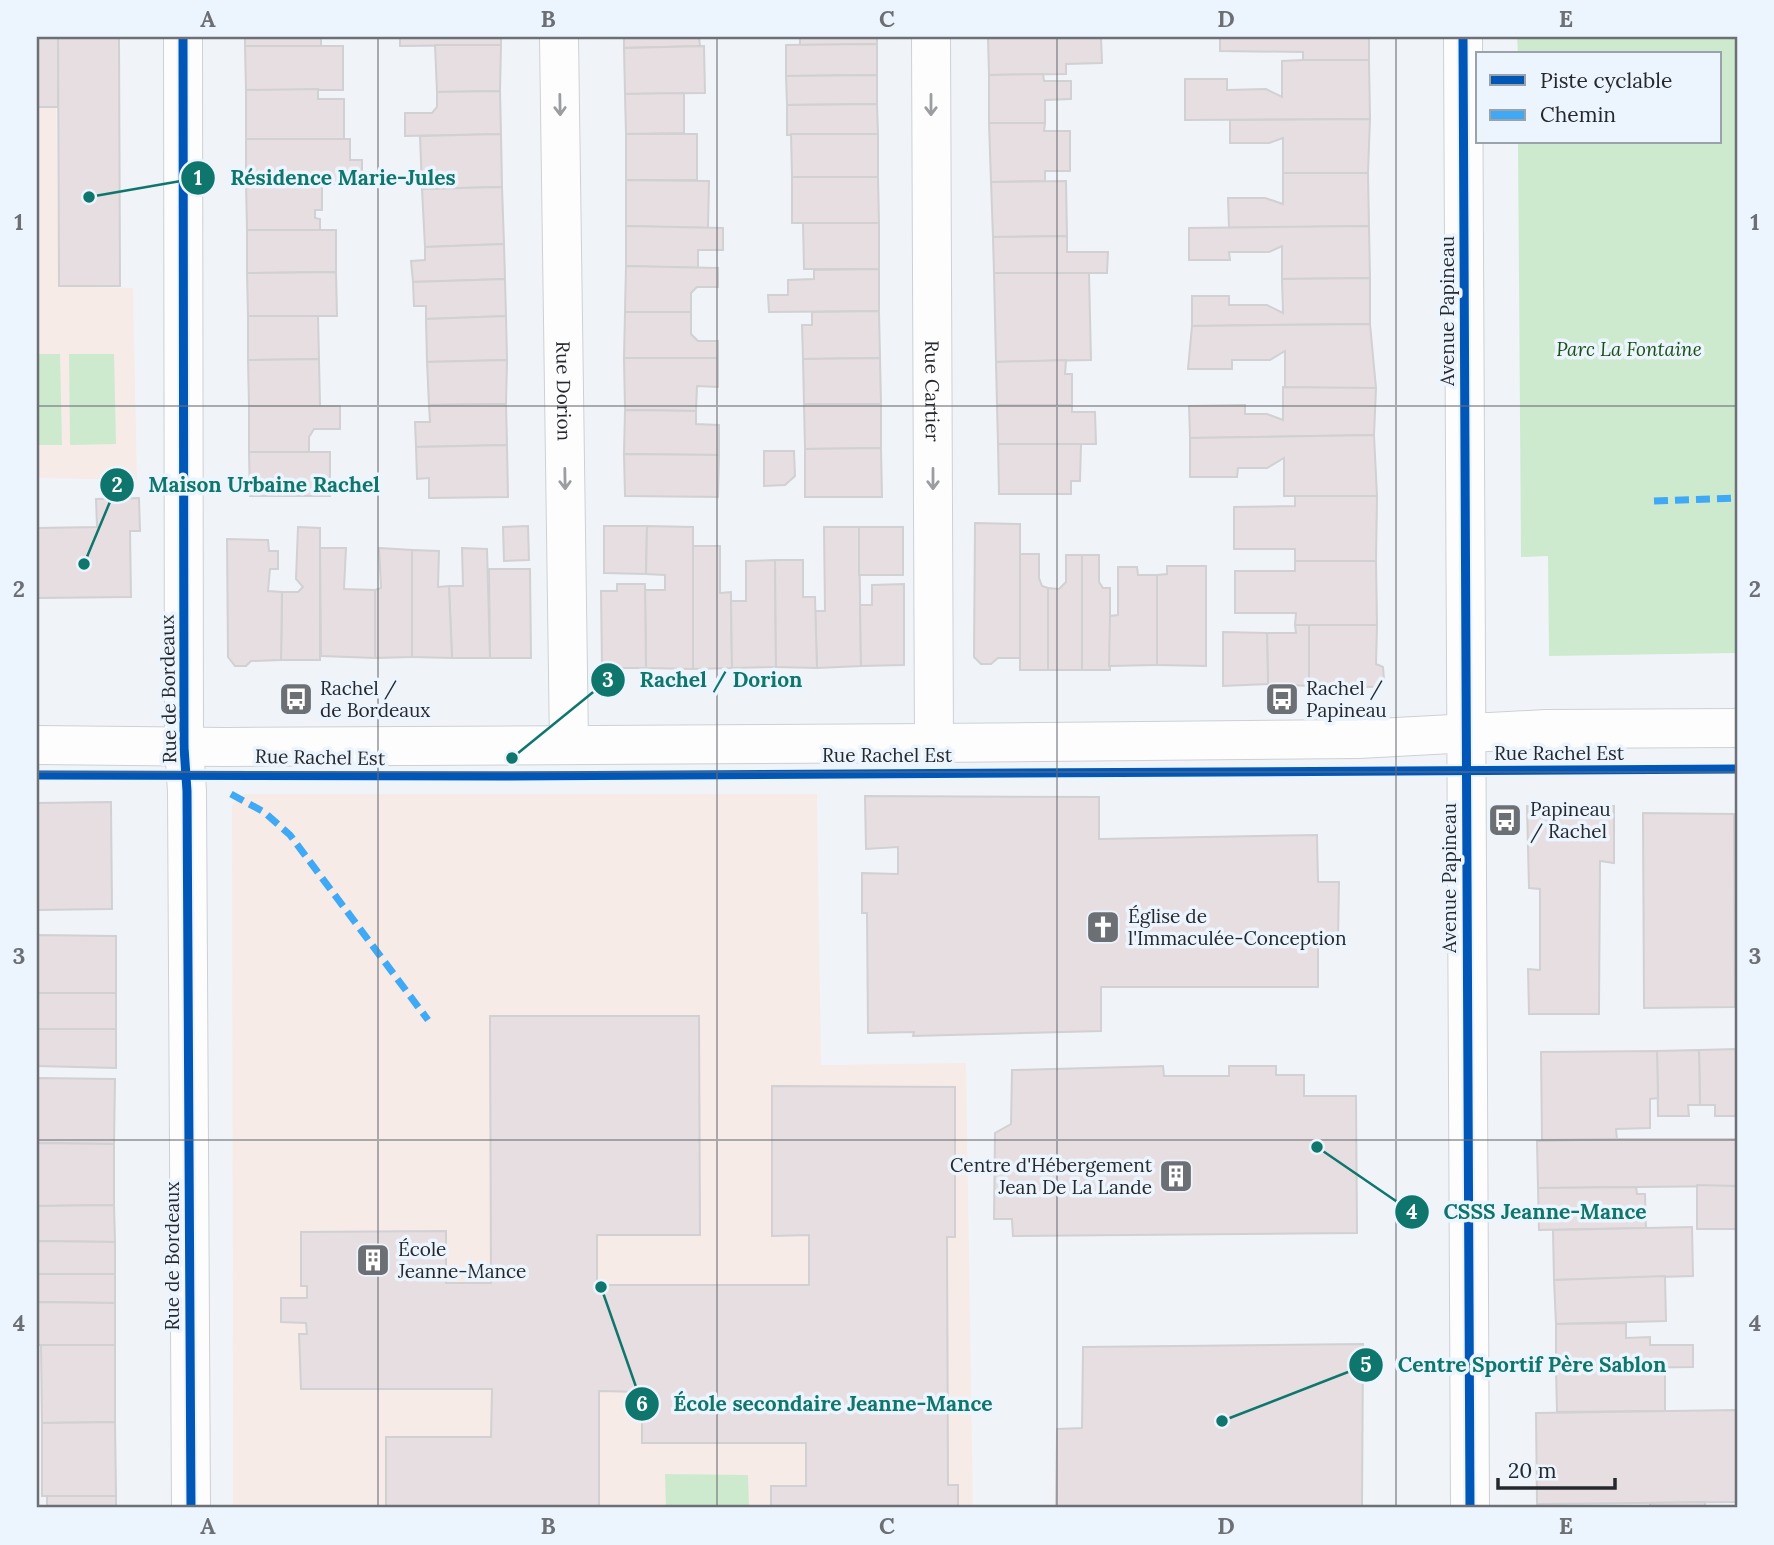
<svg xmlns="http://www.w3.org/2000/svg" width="1774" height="1545" font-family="Lora,serif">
<rect width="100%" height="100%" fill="#f0f4f9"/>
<g fill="#f7ebe8">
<path d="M37,37H55L59,286L133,288L137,480L37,478Z"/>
<path d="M244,794H817L821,1065L966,1063L973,1508H233L232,805Z"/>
</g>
<g fill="#cdeacf">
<path d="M1517,37H1737V653L1549,656L1548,556L1521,557L1518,142H1720V54H1518Z"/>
<path d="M37,354H60L62,445H37Z"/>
<path d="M69,354H114L116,444L70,445Z"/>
<path d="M665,1474L748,1475L749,1508H666Z"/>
</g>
<g fill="#e6dee0" stroke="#d1d0d2" stroke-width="2">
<rect x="37" y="37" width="21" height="70"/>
<path d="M58,37H119L120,286H59Z"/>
<rect x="245" y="37" width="76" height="9"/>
<path d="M400,37H501V45L400,46Z"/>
<path d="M624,37H699L700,46L624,48Z"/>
<path d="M800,37H877V44L800,45Z"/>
<path d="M988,37H1101L1102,63L1066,64V74L989,75Z"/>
<path d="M1220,37H1369V60H1303V52L1220,51Z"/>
<path d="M877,44V75L786,76V45Z"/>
<path d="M435,45H501L500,91L437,92Z"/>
<path d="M245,46H343V90H246Z"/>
<path d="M704,46L705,93L625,94L624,48Z"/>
<path d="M1303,60H1369L1370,119L1185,120V79H1227V90L1266,89L1282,97V61Z"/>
<path d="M1043,74L1044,81H1071V99L1045,100V123H989V75Z"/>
<path d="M877,75V104L787,105L786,76Z"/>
<path d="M318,89V99H344V139H246V90Z"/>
<path d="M500,91L501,134L405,136V113H432L437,107V92Z"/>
<path d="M684,93V133L626,134L625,94Z"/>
<path d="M877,104L878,134L787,135V105Z"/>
<path d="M1370,119L1368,173H1283V138L1269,143H1230V120Z"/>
<path d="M989,123H1045L1044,131H1070V171H1045V181L991,182Z"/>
<path d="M501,134L502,187L422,189L420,136Z"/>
<rect x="626" y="134" width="71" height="46"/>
<path d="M791,134H878V177H792Z"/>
<path d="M246,139H350V160H362V184H246Z"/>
<path d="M1283,173H1368L1369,226L1229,228L1228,198H1265L1283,204Z"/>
<path d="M792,177H878L879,223H792Z"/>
<path d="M626,180L709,181L708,228L626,226Z"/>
<path d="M1066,181L1067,236L993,237L991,182Z"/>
<path d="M246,184H322V210H315V218L320,219V230H247Z"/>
<path d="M502,187L504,244L425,247L422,189Z"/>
<path d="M803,223H879V269H804Z"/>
<path d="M626,226L723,228V250H698V268L626,266Z"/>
<path d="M1369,226L1370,278L1282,279V246L1269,252H1229L1230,260H1189V228Z"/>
<path d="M247,230H336V272L247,273Z"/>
<path d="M1067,236V252H1108L1107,273H994L993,237Z"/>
<path d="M504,244L505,279L413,282L411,261L425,260V247Z"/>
<path d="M626,266L718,268V287H697L691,293V312H625Z"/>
<path d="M879,269V311L769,312L768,295H788V280L814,279V270Z"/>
<path d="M336,272L337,316H248L247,273Z"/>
<path d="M994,273H1089L1091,360L996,362Z"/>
<path d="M1370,278V324L1192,326V296H1229V305H1267L1283,313L1282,279Z"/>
<path d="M505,279L506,316L426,319V306H414L413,282Z"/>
<path d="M879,311L880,358L803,359L802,325H812V312Z"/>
<path d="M625,312H691V334L698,341H718V358H624Z"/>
<path d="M248,316H318L319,359L248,360Z"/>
<path d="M506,316L507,360L427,362L426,319Z"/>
<path d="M1370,324L1376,388H1285V351L1270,360H1232V369H1188L1192,326Z"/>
<path d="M624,358H718V387L697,386L696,411L625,410Z"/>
<path d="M880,358L881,404H804L803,359Z"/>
<path d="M319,359L320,406H249L248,360Z"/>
<path d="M507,360L506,404L429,405L427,362Z"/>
<path d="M1066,360L1065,374H1072V405H997L996,362Z"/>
<path d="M1283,387L1376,388L1374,435L1190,438L1189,406L1245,405V414H1267L1283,420Z"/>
<path d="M506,404L507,445L416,447L415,422H430L429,405Z"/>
<path d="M804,404H881V448L805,449Z"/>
<path d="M997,405H1072V412H1095L1096,444H998Z"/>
<path d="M249,406H340V429H314L309,437V452H249Z"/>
<path d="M625,410L696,411V424L719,425V455L624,454Z"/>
<path d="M1374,435L1377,496H1284V458L1267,468H1238L1237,477H1190V438Z"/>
<path d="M998,444H1081L1080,481H1071V494H999Z"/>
<path d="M507,445L508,497L429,498V478L417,479L416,447Z"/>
<path d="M881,448L882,497H805V449Z"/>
<path d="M764,451H794L795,476L785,485L764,486Z"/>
<path d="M249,452H330V496H250Z"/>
<path d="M624,454L719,455L718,497L625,496Z"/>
<path d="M1295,496H1377L1376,561H1295V549H1234V507L1295,506Z"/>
<path d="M139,498L140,531H130L131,597L37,598V528L97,527L96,499Z"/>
<path d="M975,523L1020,524V658H998L991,664H981L974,657Z"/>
<path d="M528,526L529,560L504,561L503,527Z"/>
<path d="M604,526H647L646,574L604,573Z"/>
<path d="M647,526L693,527V669L646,668L645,590H665V575L646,574Z"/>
<path d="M298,527L320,528V660H281L282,592H298L303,587L296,579Z"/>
<path d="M824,527H859L861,666L817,668L815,611H825Z"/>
<rect x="859" y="527" width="44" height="48"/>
<path d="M227,539L268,540L269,551H278V569H270L268,591L282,592L281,660L251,661L246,666H235L228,657Z"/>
<path d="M693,546H720V593L731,592L732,668L693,669Z"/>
<path d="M320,548H346L344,589L375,590V658L321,656Z"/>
<path d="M379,548L412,550V657L375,658V590L381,588Z"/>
<path d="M462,548L487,549L490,658H452L449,586H463Z"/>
<path d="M412,550L439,551L438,587L449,586L452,658L412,657Z"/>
<path d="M1020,554H1039V578L1042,586L1048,588V670H1020Z"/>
<path d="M1066,555H1082V670H1048V588L1059,589L1066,582Z"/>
<path d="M1082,555H1099V582L1103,588H1110V670H1082Z"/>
<path d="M775,560L776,667L732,668L731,601H746V561Z"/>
<path d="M775,560H803V597H815L817,668L776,667Z"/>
<path d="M1295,561H1376L1377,625H1295L1296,613H1235V571H1295Z"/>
<path d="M1167,566H1206V666L1157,665V575L1167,574Z"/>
<path d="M1118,567H1137L1138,575H1157V665L1109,666L1110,616L1118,615Z"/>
<path d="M489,569H530L531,658H490Z"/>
<path d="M617,584H645L646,668H602L601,591H617Z"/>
<path d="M904,584V665L861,666L860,605H872V585Z"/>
<path d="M1295,625H1309V686L1268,684L1267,633H1296Z"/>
<path d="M1309,625H1377L1376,664L1383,667L1384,680L1376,685V687L1309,686Z"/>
<path d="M1223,632L1267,633L1268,684L1223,686Z"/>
<path d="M865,796L1099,797V839L1317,835L1318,882H1339L1338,942L1318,941V987H1101V1031L913,1036L914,1032L868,1033L867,913H862V873L898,874V847L866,849Z"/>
<path d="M111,802L112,909L37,910V803Z"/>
<path d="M1527,806H1614V863L1600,861L1599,1014H1529L1528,969L1540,970V889L1529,888Z"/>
<path d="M1643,813L1734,814L1735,1007L1644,1008Z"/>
<path d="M37,935L116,936V993H37Z"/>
<rect x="37" y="993" width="79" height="36"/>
<path d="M490,1016H699L700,1235H597V1285H809V1235L772,1236V1086L955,1087V1237H947L948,1485H958V1508H771V1486H806V1443H642V1392L599,1391V1508H386V1437H491L492,1389H301L299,1334H307L306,1323L281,1322V1298H307V1286H301V1232L446,1231V1283H491Z"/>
<path d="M37,1029H116V1068L37,1066Z"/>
<path d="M1737,1049V1116H1715V1105H1700L1699,1050Z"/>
<path d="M1699,1050L1700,1105H1688L1689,1116H1658L1657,1051Z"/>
<path d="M1657,1051L1658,1098L1650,1099V1128L1616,1129L1617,1139L1542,1140L1541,1052Z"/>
<path d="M1163,1066L1164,1076H1229V1066H1276V1075H1304V1096H1356L1357,1233L1013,1236L1012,1219H994L995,1133L1011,1124L1012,1070Z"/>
<path d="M37,1078L115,1079L114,1144L37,1143Z"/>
<path d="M1617,1139H1737V1186L1538,1188L1537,1141Z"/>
<path d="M37,1143L114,1144V1205L37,1206Z"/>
<path d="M1697,1185L1737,1186V1229H1697Z"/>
<path d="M1636,1187L1637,1194H1645L1646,1228L1539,1230L1538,1188Z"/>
<path d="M114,1205L115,1242L37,1241V1206Z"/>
<path d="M1692,1227L1693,1276L1554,1280L1553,1230Z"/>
<path d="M37,1241L115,1242V1274H37Z"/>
<path d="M37,1274H115V1303L37,1302Z"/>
<path d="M1665,1276L1666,1321L1556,1324L1554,1280Z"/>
<path d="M37,1302L115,1303V1345H37Z"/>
<path d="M1626,1323V1338L1650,1337V1345H1693V1367L1556,1369V1324Z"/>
<path d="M1363,1344L1362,1508H1056L1057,1429L1082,1428L1083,1347Z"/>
<path d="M41,1345H115V1422L42,1423Z"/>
<path d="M1665,1368V1411L1557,1412L1556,1369Z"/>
<path d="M1737,1410V1502L1537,1504L1536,1413Z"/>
<path d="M115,1422L116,1496H42V1423Z"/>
<rect x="47" y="1496" width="69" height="12"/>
<path d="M1705,1502V1508H1650V1503Z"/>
</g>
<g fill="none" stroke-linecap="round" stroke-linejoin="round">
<g stroke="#cdd0d4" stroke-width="40">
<g id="street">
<path d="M183,37L184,747L187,791L191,1508"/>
<path id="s1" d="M559,37L569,745"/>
<path id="s2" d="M931,37L934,743"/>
</g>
</g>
<g stroke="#cdd0d4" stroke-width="40">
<g id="secondary">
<path d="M1463,37L1470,1508"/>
<path d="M37,745L225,747L934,743L1359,739L1546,729L1737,728"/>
</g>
</g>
<use href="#street" stroke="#fdfdfe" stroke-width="38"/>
<use href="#secondary" stroke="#fdfdfe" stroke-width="38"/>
<g stroke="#3fa9f5" stroke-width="7" stroke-dasharray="14 7" stroke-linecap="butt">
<path d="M1654,501L1737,498"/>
<path d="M231,794L264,812L290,835L428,1020"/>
</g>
<g stroke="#ecf4fd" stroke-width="13">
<g id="cycleway">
<path d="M183,37L184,747L187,791L191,1508"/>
<path d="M1463,37L1470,1508"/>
<path d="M37,775L505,776L1737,769"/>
</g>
</g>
<use href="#cycleway" stroke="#0057b8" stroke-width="9"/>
</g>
<defs><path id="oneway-shaft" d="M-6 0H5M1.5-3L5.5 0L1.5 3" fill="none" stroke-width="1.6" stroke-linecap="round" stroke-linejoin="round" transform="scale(1.75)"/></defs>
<g stroke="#9c9da0">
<use href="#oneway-shaft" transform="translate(560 105) rotate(89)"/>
<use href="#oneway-shaft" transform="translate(931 105) rotate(90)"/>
<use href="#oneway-shaft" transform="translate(565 479) rotate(89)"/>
<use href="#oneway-shaft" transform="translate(933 479) rotate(90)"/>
</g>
<path fill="none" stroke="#6c6f74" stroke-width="2" stroke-opacity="0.55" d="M378,37V1508M717,37V1508M1057,37V1508M1396,37V1508M37,406H1737M37,772H1737M37,1140H1737"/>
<defs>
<g id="bus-square" transform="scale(1.75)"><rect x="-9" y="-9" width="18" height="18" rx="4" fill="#6c6f74" stroke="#ecf4fd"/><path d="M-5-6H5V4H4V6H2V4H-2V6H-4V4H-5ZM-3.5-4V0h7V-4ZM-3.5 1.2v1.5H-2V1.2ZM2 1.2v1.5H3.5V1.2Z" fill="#fff"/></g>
<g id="church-square" transform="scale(1.75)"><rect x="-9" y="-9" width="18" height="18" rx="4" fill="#6c6f74" stroke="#ecf4fd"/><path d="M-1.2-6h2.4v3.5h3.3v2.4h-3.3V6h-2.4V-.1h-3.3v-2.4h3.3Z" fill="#fff"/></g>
<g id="building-square" transform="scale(1.75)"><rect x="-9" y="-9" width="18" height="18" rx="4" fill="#6c6f74" stroke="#ecf4fd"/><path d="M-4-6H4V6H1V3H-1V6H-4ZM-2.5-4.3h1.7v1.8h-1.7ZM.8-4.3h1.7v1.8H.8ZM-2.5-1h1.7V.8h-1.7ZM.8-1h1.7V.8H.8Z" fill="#fff"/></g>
</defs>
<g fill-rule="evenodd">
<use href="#bus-square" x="296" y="699"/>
<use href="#bus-square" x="1282" y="699"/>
<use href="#bus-square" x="1505" y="820"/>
<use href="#church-square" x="1103" y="927"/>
<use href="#building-square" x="1176" y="1176"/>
<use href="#building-square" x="373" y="1260"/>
</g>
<g text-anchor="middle" stroke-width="7" stroke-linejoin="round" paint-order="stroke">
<g font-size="19" fill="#25282c" stroke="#ecf4fd">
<text transform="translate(1447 311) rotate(-90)" y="7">Avenue Papineau</text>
<text dy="7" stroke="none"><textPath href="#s2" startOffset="354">Rue Cartier</textPath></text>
<text dy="7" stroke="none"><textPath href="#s1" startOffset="354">Rue Dorion</textPath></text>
<text transform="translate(168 689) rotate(-91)" y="7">Rue de Bordeaux</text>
<text x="1559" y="760">Rue Rachel Est</text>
<text x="887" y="762">Rue Rachel Est</text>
<text transform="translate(320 757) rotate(1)" y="7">Rue Rachel Est</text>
<text transform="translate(1449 878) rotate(-90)" y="7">Avenue Papineau</text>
<text transform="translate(172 1256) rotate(-90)" y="7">Rue de Bordeaux</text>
</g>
<g font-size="19" font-style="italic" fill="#195016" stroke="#ecf4fd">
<text x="1629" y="356">Parc La Fontaine</text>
</g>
<g font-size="19" fill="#25282c" stroke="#ecf4fd" text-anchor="start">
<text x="320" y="695">Rachel /<tspan x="320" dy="22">de Bordeaux</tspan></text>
<text x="1306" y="695">Rachel /<tspan x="1306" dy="22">Papineau</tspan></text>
<text x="1530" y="816">Papineau<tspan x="1530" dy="22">/ Rachel</tspan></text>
<text x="1128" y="923">Église de<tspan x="1128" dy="22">l'Immaculée-Conception</tspan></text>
<text x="1152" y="1172" text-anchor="end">Centre d'Hébergement<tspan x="1152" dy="22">Jean De La Lande</tspan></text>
<text x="398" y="1256">École<tspan x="398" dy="22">Jeanne-Mance</tspan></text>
</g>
</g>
<path fill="none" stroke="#0f766e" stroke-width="2.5" d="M89 197L198 178M84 564L117 485M512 758L608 680M1317 1147L1412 1212M1222 1421L1366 1365M601 1287L642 1404"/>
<g fill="#0f766e" stroke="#ecf4fd" stroke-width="2.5">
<circle cx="89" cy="197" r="7"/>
<circle cx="84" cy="564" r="7"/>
<circle cx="512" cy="758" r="7"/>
<circle cx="1317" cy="1147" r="7"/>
<circle cx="1222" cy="1421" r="7"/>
<circle cx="601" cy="1287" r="7"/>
<circle cx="198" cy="178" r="18"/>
<circle cx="117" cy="485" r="18"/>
<circle cx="608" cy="680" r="18"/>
<circle cx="1412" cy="1212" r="18"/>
<circle cx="1366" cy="1365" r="18"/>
<circle cx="642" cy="1404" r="18"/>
</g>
<g font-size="21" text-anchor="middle" font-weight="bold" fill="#fff">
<text x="198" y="185">1</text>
<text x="117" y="492">2</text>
<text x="608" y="687">3</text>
<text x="1412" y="1219">4</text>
<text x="1366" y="1372">5</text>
<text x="642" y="1411">6</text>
</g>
<g font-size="21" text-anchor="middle" font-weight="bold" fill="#0f766e" stroke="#ecf4fd" stroke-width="7" stroke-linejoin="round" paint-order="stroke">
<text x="343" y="185">Résidence Marie-Jules</text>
<text x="264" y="492">Maison Urbaine Rachel</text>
<text x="721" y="687">Rachel / Dorion</text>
<text x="1545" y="1219">CSSS Jeanne-Mance</text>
<text x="1532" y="1372">Centre Sportif Père Sablon</text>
<text x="833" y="1411">École secondaire Jeanne-Mance</text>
</g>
<rect width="1774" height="1545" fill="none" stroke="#ecf4fd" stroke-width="77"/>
<rect x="1476" y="52" width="245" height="91" fill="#ecf4fd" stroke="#9ca2a9" stroke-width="2"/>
<rect x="1490" y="75" width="35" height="10" fill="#0057b8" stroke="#9ca2a9" stroke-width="2"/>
<text x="1540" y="88" font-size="21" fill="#25282c">Piste cyclable</text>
<rect x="1490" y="110" width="35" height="10" fill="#3fa9f5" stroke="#9ca2a9" stroke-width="2"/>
<text x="1540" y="122" font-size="21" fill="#25282c">Chemin</text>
<path d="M1498 1478v10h117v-10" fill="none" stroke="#25282c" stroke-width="3.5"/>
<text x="1508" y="1478" font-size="21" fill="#25282c" stroke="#ecf4fd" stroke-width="5" paint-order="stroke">20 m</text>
<rect x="38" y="38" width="1698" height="1468" fill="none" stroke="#6c6f74" stroke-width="2.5"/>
<g font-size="23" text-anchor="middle" font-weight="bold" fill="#6c6f74">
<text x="208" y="27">A</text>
<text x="548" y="27">B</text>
<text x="887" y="27">C</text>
<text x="1226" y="27">D</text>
<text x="1566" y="27">E</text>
<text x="19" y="230">1</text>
<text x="1755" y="230">1</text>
<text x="19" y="597">2</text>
<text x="1755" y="597">2</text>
<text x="19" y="964">3</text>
<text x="1755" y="964">3</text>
<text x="19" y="1331">4</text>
<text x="1755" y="1331">4</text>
<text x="208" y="1534">A</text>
<text x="548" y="1534">B</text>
<text x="887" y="1534">C</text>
<text x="1226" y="1534">D</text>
<text x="1566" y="1534">E</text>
</g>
</svg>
